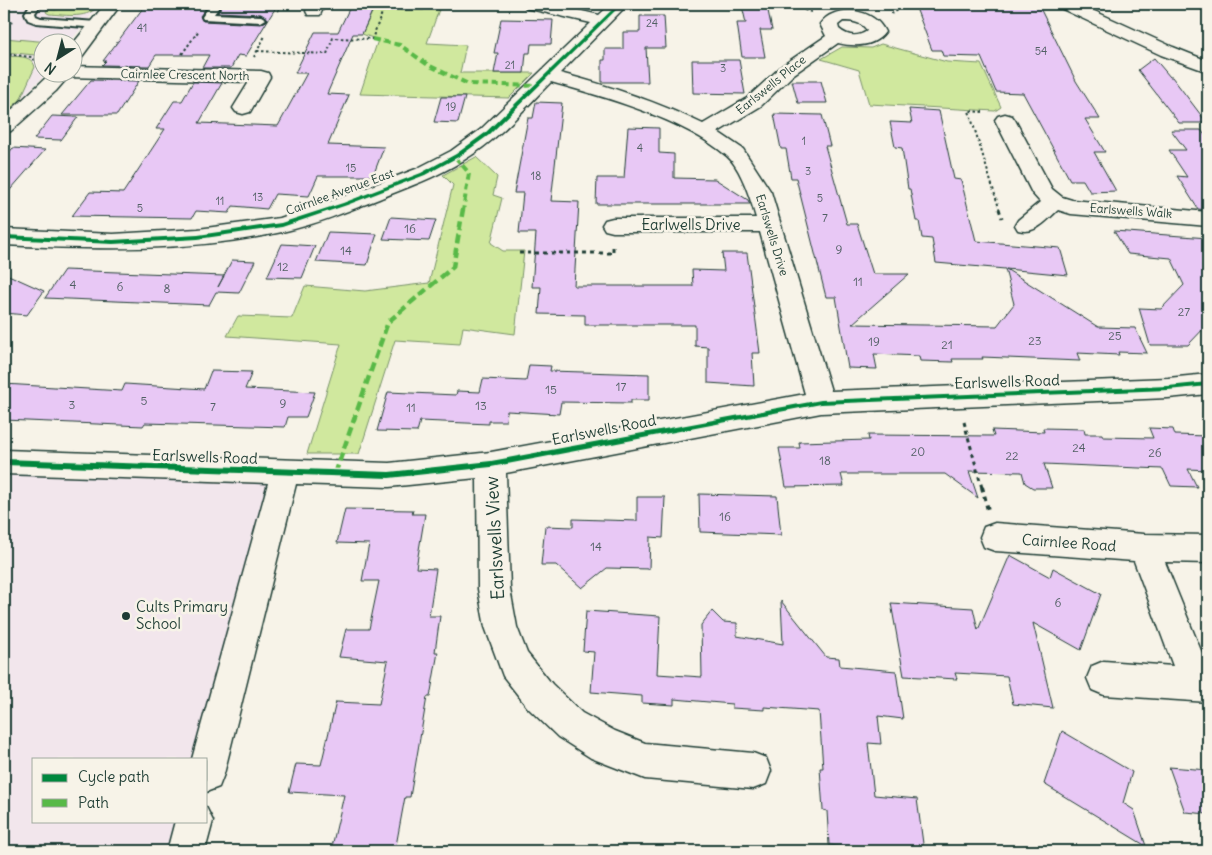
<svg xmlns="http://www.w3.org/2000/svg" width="1212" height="855" font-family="Delius,sans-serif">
<rect width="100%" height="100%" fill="#f7f3e8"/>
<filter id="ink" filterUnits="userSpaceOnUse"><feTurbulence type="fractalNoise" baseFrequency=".02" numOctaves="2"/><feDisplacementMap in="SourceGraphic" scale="10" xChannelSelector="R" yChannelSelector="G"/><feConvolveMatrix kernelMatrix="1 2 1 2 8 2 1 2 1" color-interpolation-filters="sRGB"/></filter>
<g filter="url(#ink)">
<g fill="#f2e6ec">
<path d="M4,4H100L70,42H42V72L47,73L4,114Z"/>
<path d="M4,462L285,472L206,759H34V821H194L186,851H4Z"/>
</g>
<g fill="#d0e89e" stroke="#789269">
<path d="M64,4H100C88,20 67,15 49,14L46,12L47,9L56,10Z"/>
<path d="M376,4H402L400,10H424L426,4H441L427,43L466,45L460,73H534L509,98L360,94L378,40L362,34Z"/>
<path d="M4,38L49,42H42V63L39,57L35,55L4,52Z"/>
<path d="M881,44L947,62L981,64L1001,107L995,111L869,104L859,70L821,59L842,47L871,48Z"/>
<path d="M4,56C15,57 32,54 35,67L20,100L4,114V82L7,78H4Z"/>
<path d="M476,157L497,177L493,195L502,198L491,243L503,251H524L515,334L463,327L460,344L395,340L359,454H307L341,344L227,336L238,316L292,318L305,286L365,291L429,283L453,185L443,175Z"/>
</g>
<g fill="#e8c8f5" stroke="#1f3d34">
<path d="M146,4H209L200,16L203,21L261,24L268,20L246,56L238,55L231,68H202L209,55H156L149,66L102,65L106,61H103Z"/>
<path d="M223,4H278L268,20L261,14L218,12Z"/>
<path d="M918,4H1038L1076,81L1100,119H1085L1105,152H1094L1116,191L1090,192L1083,180H1070L1023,93L996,92L981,57L943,56L941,50H932L916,8L920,9Z"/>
<path d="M742,6H767L772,30H760L765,57H742L737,23H746Z"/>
<path d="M350,7H374L362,34H353L327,94L349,95L328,145L384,147L373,176H318L309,196L275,194L267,209L233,206L229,213L196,211L192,218L72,216L90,192L123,193L165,129H156L174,101H182L193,82L222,83L199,123L278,126L307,73H295L315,32H338Z"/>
<path d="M640,16H664L666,48H646L648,82H602V60H605V49H623V32H640Z"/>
<path d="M501,19L553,20L551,44H531L530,53H526L524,73H494L498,53H494Z"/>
<path d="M1154,58L1170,77H1172L1207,123H1179L1138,70Z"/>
<path d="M692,60H739L745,94L693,93Z"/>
<path d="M91,80L139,81L117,115H62Z"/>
<path d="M792,81H821L827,103H798Z"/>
<path d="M441,97H465L458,123L434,122Z"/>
<path d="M536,102L562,103L551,201L579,202L574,286H693L692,270L724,271L722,253H747L760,353H752L754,386L708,383V347L695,346V325H585V315L539,314L541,287H532L536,233H519L523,193H514L528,118H533Z"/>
<path d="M909,109L939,111L954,179L961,180L976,241L1060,248L1068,275L1006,269L1098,327L1135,328L1147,353L1118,352L1119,355L1077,353L1080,361L982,357L983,359H952L953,362L920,361L919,356L874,354L877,369L848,368L836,297H826L796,178H791L786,149H781L774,114L822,115L830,146H825L847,224H857L873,274H909L852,324L997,326L1014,304L1005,269L936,263L932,239L922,238L919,221H916L910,189H908L902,148L895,147L890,122L912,123Z"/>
<path d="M52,116L78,117L61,140L34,139Z"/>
<path d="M628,127L659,128V153L674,154V178L715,179L748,200L750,204H596L597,178H624Z"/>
<path d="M1171,130H1201L1208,139V210L1198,209L1177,176L1187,177L1169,150H1186Z"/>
<path d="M13,148L45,150L4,197V158Z"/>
<path d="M391,217L436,220L429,241L383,239Z"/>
<path d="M1114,231L1208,238V324L1188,345H1150L1139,308L1161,309L1184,285L1171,258L1128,254Z"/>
<path d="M328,232L377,234L367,265L316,262Z"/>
<path d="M282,244L315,246L302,278L267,277Z"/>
<path d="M232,260L255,261L239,293L216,292L209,305L45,298L64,270L224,276L218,287Z"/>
<path d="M4,273L44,291L27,315L4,313Z"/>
<path d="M529,365L551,366L550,371L649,374V400H631V403L561,402L559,414L507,411L506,421H489V424L420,421L417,432L377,431L388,392L456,395L457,391L480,392L483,379L526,381Z"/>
<path d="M211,371L252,372L245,389L315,392L306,417H288L285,427L145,423L143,426L4,420V384L122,391L125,384L204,389Z"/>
<path d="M1043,428L1084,429L1085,434H1102L1103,437L1153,438L1149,428L1173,429L1175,435L1208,436V470L1188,469L1197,487L1171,486L1163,469L1044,464L1052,488H1033L1025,483L1022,472L969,471L978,498L945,474H841L844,486L786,487L779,448H800L799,442L869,440L868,435L994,436L992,430L1044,432Z"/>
<path d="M699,494L777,496L781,535L700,532Z"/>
<path d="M637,497H665L663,538L650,537L649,569L607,568L582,588L556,565H541L545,526L573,527V519L637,521Z"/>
<path d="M345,509L413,510L412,514H425L416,568L436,569L429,616H440L435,652H438L430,697H427L410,797H405L395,851H331L344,795L289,792L296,764L321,765L336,702L379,704L388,661L339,657L346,629H369L379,581H362L369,544L337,543Z"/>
<path d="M1010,555L1050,577L1053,568L1101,594L1081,650L1033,623L1053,708L1013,704L1007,676L955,673L957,679L904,676L891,603L973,608L978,630Z"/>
<path d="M781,601L826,657L839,658L840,666L896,671L903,719L878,716L881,744L868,743L874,795L917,799L924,851H887L829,845L827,811L823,810L820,768H823L819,711L764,707V710L732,708V704L674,699V705L642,703V696L591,692L594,652L583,651L586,611L660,616L657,674L702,677L701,625L712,611L723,622L737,623V636L783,644Z"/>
<path d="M1062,731L1132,772L1123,803L1134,810L1146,846L1044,784Z"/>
<path d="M1169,767L1208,770V814L1185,812Z"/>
</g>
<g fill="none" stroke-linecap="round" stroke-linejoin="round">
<g stroke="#1f3d34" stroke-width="4">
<g id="service">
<path d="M34,4L39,7L35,13L36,16L41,18L97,22L102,25L97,28L36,23L28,20L25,13L30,5Z"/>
<path d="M211,4H221L214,14L261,16L266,19L261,22L203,19L202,17Z"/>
</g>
</g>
<g stroke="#1f3d34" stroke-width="3">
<g id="minor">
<path d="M105,4H121L78,62L72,63V45Z"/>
<path d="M309,4H325L320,15H308L306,11Z"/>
<path d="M524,4H552L599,15L611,4H628L560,73C610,86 657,102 703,124L747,98L782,66L826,36L820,24C835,3 875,8 885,32C874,47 855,47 838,43L794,74L761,106L718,132L743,149L771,192L831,391L1168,378L1208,374V394L1168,398L821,413L506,473L510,589L517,627L527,653L552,684L582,713L615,731L645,743L753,753L766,758L771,771L766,784L753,789L645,779L591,758L558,737L528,708L503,676L485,627L478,589L477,478L389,487L296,484L224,774L219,787L206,792V759H192L268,483L4,474V450L389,463L491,452L805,394L760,232H613L605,230L602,225L605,220L613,218H756C751,200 741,168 727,156C684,119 605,97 551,82C524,109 498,140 464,160C437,177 408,187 379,199C348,211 315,225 282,232C191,252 96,250 4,245V229L113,234L198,229L280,218L337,199L416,169L451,151L480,130L591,23L526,8ZM843,21C852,21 863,22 867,31C857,38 847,36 839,29L838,25Z"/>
<path d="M1058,4H1079L1173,47L1208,61V72L1161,55L1060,8Z"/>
<path d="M72,66L261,71L268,73L270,77L250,112L243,114L236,112L233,108L249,82L68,77L56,91L11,131L4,133V117L52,72H72Z"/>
<path d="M1005,114L1012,116L1015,120L1052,189L1062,197L1072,200L1208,212V226L1071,214L1058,210C1046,221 1035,235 1018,230L1015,225L1018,220L1040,202L1032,193L995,120L998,116Z"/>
<path d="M995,523L1144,534L1208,535V563L1165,562L1208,668V702L1104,695L1092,690L1087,678L1092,666L1104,661L1173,666L1134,561L995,551L984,547L980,537L984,527Z"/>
<path d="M206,807L213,821L205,851H167L175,821H206Z"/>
</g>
</g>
<g stroke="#1f3d34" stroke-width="2" stroke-dasharray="2.5 2.5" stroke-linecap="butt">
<path d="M785,4L811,12"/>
<path d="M278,11L282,4"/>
<path d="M891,14L909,4"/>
<path d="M4,30L12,22"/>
<path d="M257,51L327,54L333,38L372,39L384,8L378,4"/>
<path d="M4,54L32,57L39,65"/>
<path d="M182,54L199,30"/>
<path d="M254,57L265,36"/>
<path d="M983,112L969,111L1000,211"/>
</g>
<g stroke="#1f3d34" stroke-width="3" stroke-dasharray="4 4" stroke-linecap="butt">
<path d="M999,209L1002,218"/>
<path d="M519,253H613V245"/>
<path d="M964,422L982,488"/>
</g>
<path stroke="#1f3d34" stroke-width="4" stroke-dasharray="4.5 4.5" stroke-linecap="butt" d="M982,487L988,510"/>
<use href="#service" fill="#f7f3e8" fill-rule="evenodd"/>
<use href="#minor" fill="#f7f3e8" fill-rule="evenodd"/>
<g stroke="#58b947" stroke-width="4" stroke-dasharray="7 4" stroke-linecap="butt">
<path d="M372,39L400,45L428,65L468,84L538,86"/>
<path d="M455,157L469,173L463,211"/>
</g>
<path stroke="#58b947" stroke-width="4.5" stroke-dasharray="9 4.5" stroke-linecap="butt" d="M335,474L388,322L453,267L463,209"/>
<g stroke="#f7f3e8" stroke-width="3">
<g id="cycleway">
<path d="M618,4H622L489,135L460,156L425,175L347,205L282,227L198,239L113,244L4,239V235L113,240L198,235L281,223L343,203L421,173L456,154L485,133Z"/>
<path d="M1208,382V386L1168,390L821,404L491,467L389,478L4,465V459L389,472L491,461L821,400L1168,386Z"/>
</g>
</g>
<use href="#cycleway" fill="#00873e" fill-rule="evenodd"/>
</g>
</g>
<circle fill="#1f3d34" stroke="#f7f3e8" stroke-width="2" cx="126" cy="616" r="5"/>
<g text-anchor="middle" stroke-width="5" stroke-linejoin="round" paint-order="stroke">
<g font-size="11" fill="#516064">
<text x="652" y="27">24</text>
<text x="142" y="32">41</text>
<text x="1041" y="55">54</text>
<text x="510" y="69">21</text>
<text x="723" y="72">3</text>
<text x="451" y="111">19</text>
<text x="804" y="145">1</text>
<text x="640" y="152">4</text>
<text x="351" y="172">15</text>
<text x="808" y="175">3</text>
<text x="536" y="180">18</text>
<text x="258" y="201">13</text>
<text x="820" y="202">5</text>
<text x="220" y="205">11</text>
<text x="140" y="212">5</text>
</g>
<g font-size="12" fill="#1f3d34" stroke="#f7f3e8">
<text transform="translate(185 75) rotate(1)" y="4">Cairnlee Crescent North</text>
<text transform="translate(771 85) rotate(-39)" y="4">Earlswells Place</text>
<text transform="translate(340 192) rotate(-20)" y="4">Cairnlee Avenue East</text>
<text transform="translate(1131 211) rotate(4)" y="4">Earlswells Walk</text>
<text transform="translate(772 235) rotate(73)" y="4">Earlswells Drive</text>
</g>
<g font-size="12" fill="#516064">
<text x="825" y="222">7</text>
<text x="410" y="233">16</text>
<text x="839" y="254">9</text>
<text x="346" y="255">14</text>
<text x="283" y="271">12</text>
<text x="858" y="286">11</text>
<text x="73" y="289">4</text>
<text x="120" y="291">6</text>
<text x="167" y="293">8</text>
<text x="1184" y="316">27</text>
<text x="1115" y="340">25</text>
<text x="1035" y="345">23</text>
<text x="874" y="346">19</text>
<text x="947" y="349">21</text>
<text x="621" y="391">17</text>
<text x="551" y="394">15</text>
<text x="144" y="405">5</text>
<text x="283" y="408">9</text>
<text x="72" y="409">3</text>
<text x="481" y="410">13</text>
<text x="213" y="411">7</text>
<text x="411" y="412">11</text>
<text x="1079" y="452">24</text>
<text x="918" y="456">20</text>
<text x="1155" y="457">26</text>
<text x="1012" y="460">22</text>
<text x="825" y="465">18</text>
<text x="725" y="521">16</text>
<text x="596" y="551">14</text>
<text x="1058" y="607">6</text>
</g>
<g font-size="15" fill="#1f3d34" stroke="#f7f3e8">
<text x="691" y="230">Earlwells Drive</text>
<text transform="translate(1007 382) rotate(-2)" y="5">Earlswells Road</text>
<text transform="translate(604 430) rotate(-11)" y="5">Earlswells Road</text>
<text transform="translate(205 457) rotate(2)" y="5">Earlswells Road</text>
<text transform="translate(1069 543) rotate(4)" y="5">Cairnlee Road</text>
</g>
<g font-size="15" fill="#1f3d34" stroke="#f7f3e8" text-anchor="start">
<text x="136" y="612">Cults Primary<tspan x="136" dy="17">School</tspan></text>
</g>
<g font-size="18" fill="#1f3d34" stroke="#f7f3e8">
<text transform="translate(495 538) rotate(-93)" y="6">Earlswells View</text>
</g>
</g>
<rect width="1212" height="855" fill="none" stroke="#f7f3e8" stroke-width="20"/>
<rect x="10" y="10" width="1192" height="835" fill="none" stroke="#1f3d34" stroke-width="2" filter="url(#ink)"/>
<rect x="32" y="758" width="175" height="65" fill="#f7f3e8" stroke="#a1aaa0"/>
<rect x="42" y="774" width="25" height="8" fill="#00873e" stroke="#a1aaa0"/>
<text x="78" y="782" font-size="15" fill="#1f3d34">Cycle path</text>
<rect x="42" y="799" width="25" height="8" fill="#58b947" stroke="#a1aaa0"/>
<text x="78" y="808" font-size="15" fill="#1f3d34">Path</text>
<g transform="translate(58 58) rotate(216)"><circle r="24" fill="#f7f3e8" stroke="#a1aaa0"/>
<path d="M0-4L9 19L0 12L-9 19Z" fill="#1f3d34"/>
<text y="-8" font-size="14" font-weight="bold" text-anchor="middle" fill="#1f3d34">N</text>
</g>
</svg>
